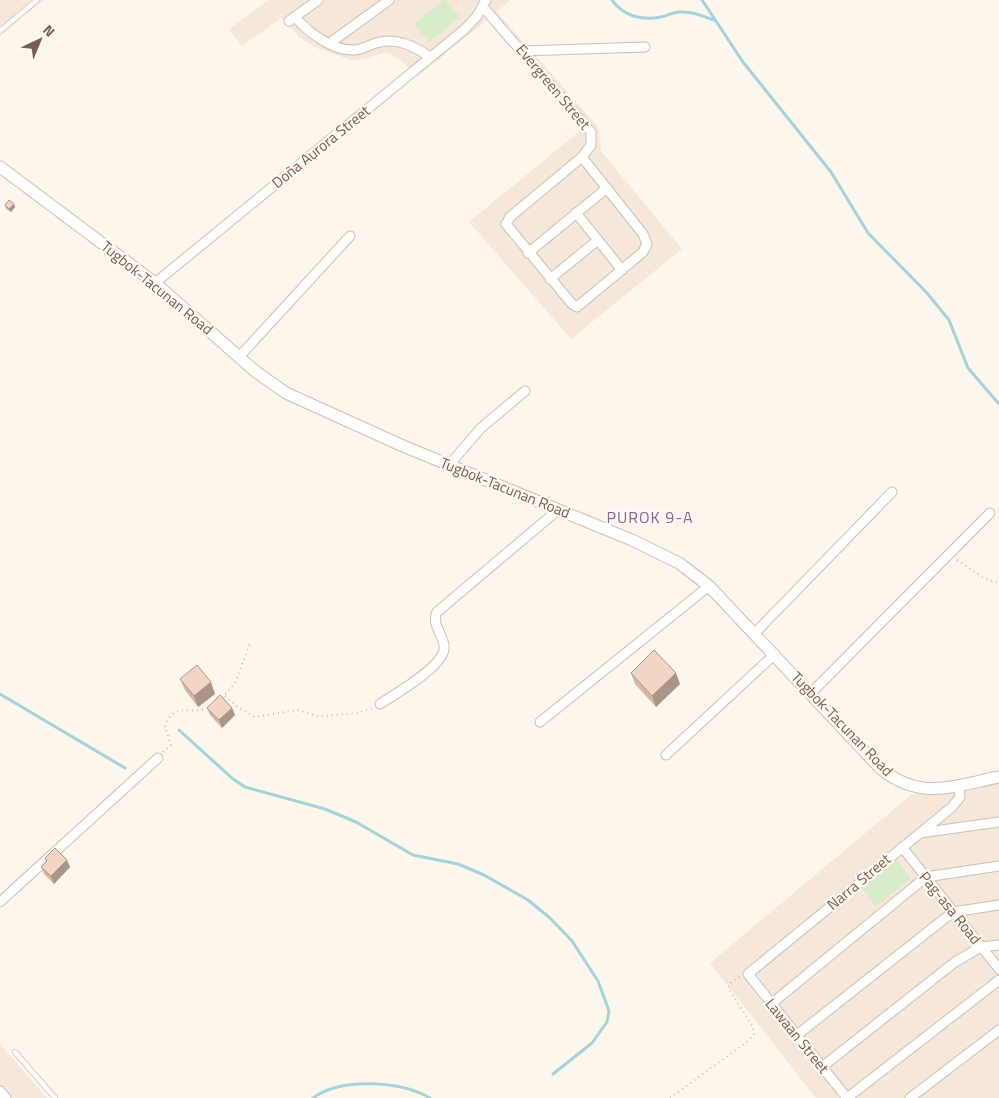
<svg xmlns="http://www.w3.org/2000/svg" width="999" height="1098" font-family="'Titillium Web',sans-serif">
<rect width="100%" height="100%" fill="#fdf6ec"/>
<g fill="#f5e8da">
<path d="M0,0H44L0,36Z"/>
<path d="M269,0H510L497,12L599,128L601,151L682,249L571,339L469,222L582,129L487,20L418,76L399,59L390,54L383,53L364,59L351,60L316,48L299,37L281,18L242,46L229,29Z"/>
<path d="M999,783V1098H816L710,963L912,794H928Z"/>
<path d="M0,1044L47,1098H0Z"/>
</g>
<g fill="#d8ecc9">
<path d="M443,0H446L460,17L429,42L414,24Z"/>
<path d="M897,860L911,878L876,907L861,888Z"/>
</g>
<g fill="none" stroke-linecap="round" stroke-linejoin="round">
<g stroke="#a5d3da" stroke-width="3">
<path d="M612,0C623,16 642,21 661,17C667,16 673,12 679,12C692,11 702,16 714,20"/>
<path d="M702,0L743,62L831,172L868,233L927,293L949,320L968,368L999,404"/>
<path d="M0,694L125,768"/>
<path d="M179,730L233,779L245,787L325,809L356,822L413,855L458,864L484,875L528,900L550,918L572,941L598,981L609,1011L607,1022L592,1043L553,1074"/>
<path d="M313,1098C341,1077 401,1081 430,1098"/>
</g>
<g stroke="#d1beb0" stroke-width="6">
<g id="service">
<path d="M0,31L37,0"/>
<path d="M15,1052L55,1098"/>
</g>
</g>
<g stroke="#d1beb0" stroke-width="11">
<g id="minor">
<path d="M483,7L591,132V145L582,157L510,217L506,224L572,304L577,307L643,252L647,244L643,234L582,157"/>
<path d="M295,17C308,32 332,51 354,50C362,50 369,45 376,43C396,37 414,46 430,57"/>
<path d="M289,21L318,0"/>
<path d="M330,43L389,0"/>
<path d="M522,51L645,47"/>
<path d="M576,213L622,270"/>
<path d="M528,253L607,188"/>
<path d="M550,279L598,240"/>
<path d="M155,283L465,29L477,16L486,0"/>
<path d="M239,357L350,236"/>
<path d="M449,465L481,428L525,391"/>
<path d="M755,633L892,492"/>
<path d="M811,693L990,513"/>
<path d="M380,704C395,694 447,665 444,646C443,634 431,624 437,612L558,510"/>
<path d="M540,722L709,586"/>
<path d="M666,755L775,654"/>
<path d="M920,833L999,822"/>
<path d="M902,847L999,969"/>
<path d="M0,902L158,758"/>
<path d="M771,1004L926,877L999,866"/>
<path d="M797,1035L953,912L999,905"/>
<path d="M822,1067L955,962L981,947L999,945"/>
<path d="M0,1091L6,1098"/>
<path d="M847,1098L748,974L952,807L960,797L959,785"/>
<path d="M847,1098L999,980"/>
<path d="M910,1098L999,1030"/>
</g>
</g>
<g stroke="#d1beb0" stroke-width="13">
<path id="tertiary" d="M0,167L155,283L255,371L286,393L403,446L632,540L679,563L709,586L881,769C921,801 953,786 999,777"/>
</g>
<g stroke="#d9b8a5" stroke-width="2" stroke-dasharray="1 4" stroke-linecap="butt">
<path d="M957,560L984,578L999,583"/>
<path d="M225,696L239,708L255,717L297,710L317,716H325L357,713L373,708"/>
<path d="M222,698L235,683L250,643"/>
<path d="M163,752L171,745L165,727C173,701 191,715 208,708"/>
<path d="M670,1098L748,1041L754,1034L753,1027L728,988L732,981L740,977"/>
</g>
<use href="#service" stroke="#fff" stroke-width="4.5"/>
<use href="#minor" stroke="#fff" stroke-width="9"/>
<use href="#tertiary" stroke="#fff" stroke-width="11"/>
</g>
<g fill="#d1b7a8">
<path d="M14,204L15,207L11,212L6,209L5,205Z"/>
<path d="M631,673L680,684L656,707L635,684Z"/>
<path d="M180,679L215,694L198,707L185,690Z"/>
<path d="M207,708H232L235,715L222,728L210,715Z"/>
<path d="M45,858L70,867L54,884L44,874L41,867L46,862Z"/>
</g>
<g fill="#aa9588">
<path d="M14,204L15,207L11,212L9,209Z"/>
<path d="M676,673L680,684L656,707L652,696Z"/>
<path d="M211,682L215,694L198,707L194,696Z"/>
<path d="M232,708L235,715L222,728L219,720Z"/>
<path d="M67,860L70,867L54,884L51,876Z"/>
</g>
<g fill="#f3d5c3" stroke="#aa9588">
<path d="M9,200L14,204L9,209L5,205Z"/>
<path d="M654,650L676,673L652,696L631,673Z"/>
<path d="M197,665L211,682L194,696L180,679Z"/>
<path d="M220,695L232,708L219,720L207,708Z"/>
<path d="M55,848L67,860L51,876L41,867L47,861L45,858Z"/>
</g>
<g text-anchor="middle" stroke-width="4.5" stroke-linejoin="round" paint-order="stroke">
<g font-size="15" fill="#7a5c4d" stroke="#fffaf3">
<text transform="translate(553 87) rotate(50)" y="5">Evergreen Street</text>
<text transform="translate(321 147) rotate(-39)" y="5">Doña Aurora Street</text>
<text transform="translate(157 288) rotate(39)" y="5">Tugbok-Tacunan Road</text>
<text transform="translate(505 488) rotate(22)" y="5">Tugbok-Tacunan Road</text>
<text transform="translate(842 724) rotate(46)" y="5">Tugbok-Tacunan Road</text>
<text transform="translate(859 882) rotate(-40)" y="5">Narra Street</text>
<text transform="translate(950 908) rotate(51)" y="5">Pag-asa Road</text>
<text transform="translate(797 1036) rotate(51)" y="5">Lawaan Street</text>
</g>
<g font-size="16" letter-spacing="1" fill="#846695" stroke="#fffaf3">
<text x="650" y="523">PUROK 9-A</text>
</g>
</g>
<g transform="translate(40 40) rotate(44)" stroke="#fffaf3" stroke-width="4" paint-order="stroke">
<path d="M0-4L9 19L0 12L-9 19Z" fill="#7a5c4d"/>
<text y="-8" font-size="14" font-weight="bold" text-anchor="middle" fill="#7a5c4d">N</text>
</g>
</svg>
